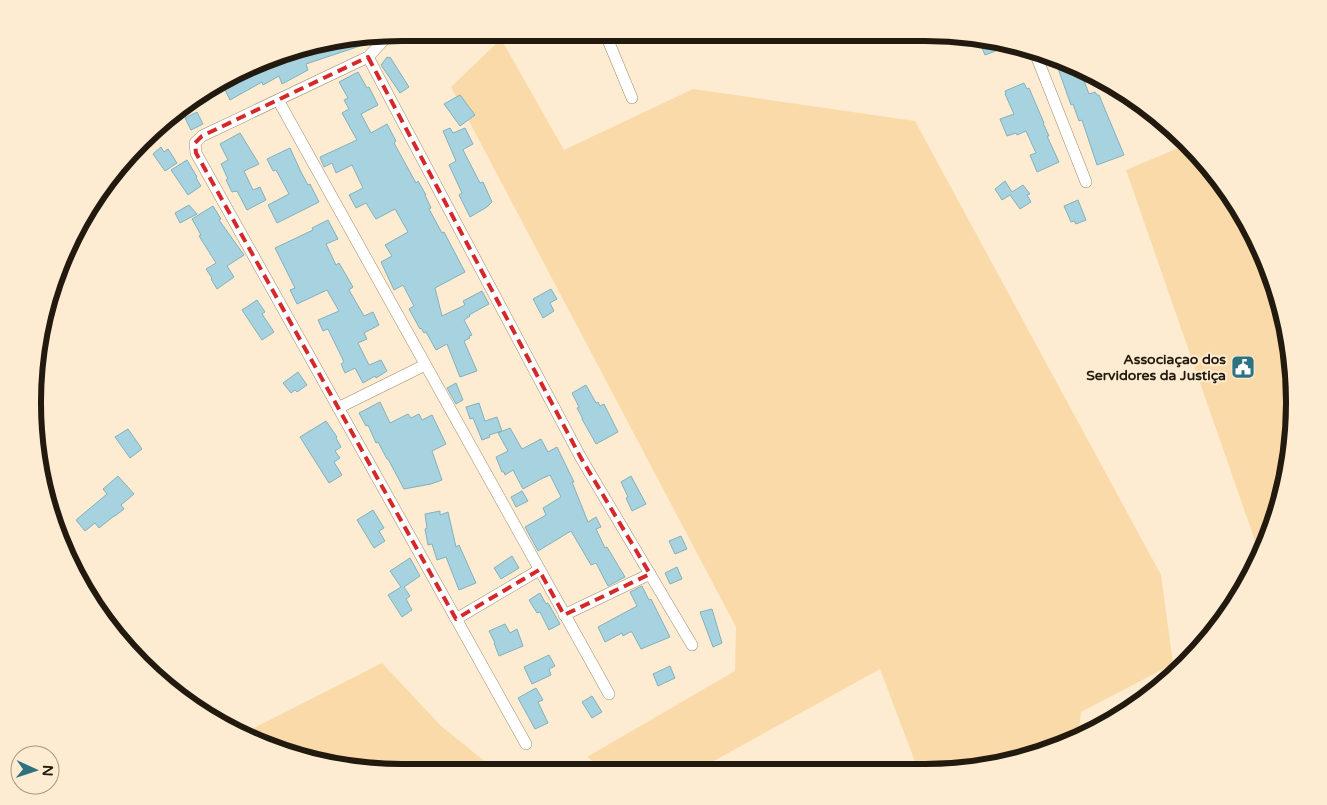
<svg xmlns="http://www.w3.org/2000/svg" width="1327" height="805" font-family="'Varela Round',sans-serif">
<rect width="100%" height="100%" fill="#fdecd1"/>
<g fill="#fadaa8">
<path d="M501,39L564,150L693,89L915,121L1161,575L1173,664L1081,712L1078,737L1043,753L949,772H919L880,669L694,772H610L587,757L735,671L736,627L451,87Z"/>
<path d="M1188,144L1232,197L1266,261L1287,331L1294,403L1287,475L1266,544L1260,555L1126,170Z"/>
<path d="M382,663L441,726L498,772H378L283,753L244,733Z"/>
</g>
<g fill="#a6d3df" stroke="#84b0bb">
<path d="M978,39L995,42L998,50L985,55Z"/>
<path d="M358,40L360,46L306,64L308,70L282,84L279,76L263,85L262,82L230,100L224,88L241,79L240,78L252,71V72L266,64L267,66L287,57V58L318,46Z"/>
<path d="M387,57L389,58L390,57L409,87L400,93L381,65Z"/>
<path d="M1054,57L1080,70L1089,94L1095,92L1097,95H1099L1124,155L1097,165L1082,120L1079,121L1073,104L1071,105Z"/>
<path d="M358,72L367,88L369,87L378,105L361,114L371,133L387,124L396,141L394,143L416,183L418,181L426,195H425L431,208L429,209L442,233L444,232L465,272L435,288L442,316L465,305L463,301L482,291L489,304L469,315L470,316L464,320L472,335L469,336L470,338L464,341L477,371L460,377L447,344L436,350L426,332L424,333L421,328L420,329L409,309L414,306L403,285L394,290L381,262L392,256L385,245L408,232L395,209L376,219L366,203L356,208L349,195L363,188L352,165L336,173L332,163L324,167L320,157L357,140L342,113L349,109L344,100L348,98L339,82Z"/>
<path d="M1024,83L1027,89L1029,88L1044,123H1043L1049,136H1047L1059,162L1037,172L1030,155L1036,153L1026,131L1017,135L1016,133L1007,136L1000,119L1014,114L1005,94L1006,93L1005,91Z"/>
<path d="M460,95L475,115L460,126L444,104Z"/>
<path d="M197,112L203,124L191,130L185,118Z"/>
<path d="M450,128L453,133L465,128L473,144L464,149L463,150L480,183L483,182L492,202L487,207L470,217L459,195L462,193L449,165L456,161L443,131Z"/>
<path d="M240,133L259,164L244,171L253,190L260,187L266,200L247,210L237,191L232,192L226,180L228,179L221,164L228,160L220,144Z"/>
<path d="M161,147L164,152L168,149L177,163L165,171L153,154Z"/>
<path d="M290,148L301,172L308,185L310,184L319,202L277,223L268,205L289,194L276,170L273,171L267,159Z"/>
<path d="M187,160L197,177L196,178L201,186L188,195L171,170Z"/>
<path d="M1005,181L1012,192L1023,185L1030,194L1027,195L1031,202L1020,209L1010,195L1002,200L995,189Z"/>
<path d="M1078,200L1086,220L1076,224L1074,221L1071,222L1064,206Z"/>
<path d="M189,205L197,214L180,223L175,213Z"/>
<path d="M213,206L221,219L219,220L244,255L227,266L234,277L217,289L211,279L212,278L206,269L216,263L199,236L201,235L192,219Z"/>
<path d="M328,220L338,239L326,244L336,265L339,263L353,287L349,290L364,316L373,312L379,325L364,333L367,339L358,343L369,365L381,360L387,371L376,378L375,376L363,383L355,368L345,373L341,364L344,362L328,329L323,331L318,320L339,311L327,290L297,304L290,290L295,288L275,248L313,230L312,228Z"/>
<path d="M551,289L557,299L550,303L554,311L543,318L533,299Z"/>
<path d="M257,300L265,312L262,314L274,332L262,340L242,310Z"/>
<path d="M298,372L307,385L297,392L295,390L291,393L283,383Z"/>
<path d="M456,383L463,400L456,404L447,388Z"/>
<path d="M586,385L596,403L598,402L600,406L604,404L618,432L596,444L582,419V417L577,408L579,407L572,393Z"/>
<path d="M380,402L390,423L408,414L411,418L419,414L422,420L432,415L446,444L432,451L442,480L431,484L404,489L388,459H387L378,442L376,443L368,425L366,426L359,413Z"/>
<path d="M479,403L485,421L497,417L502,431L489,435L490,437L482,440L473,418L470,419L466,407Z"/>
<path d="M326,421L337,437L336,438L341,447L335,451L340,458L334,462L342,475L329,483L300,437Z"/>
<path d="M510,428L522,449L541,439L548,452L557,447L574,482H572L588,522L596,517L601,527L596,529L605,548L607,547L625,577L608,586L596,563L591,565L571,531L538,551L525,527L546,515L543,508L561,497L550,475L541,479L523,489L513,470L505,475L504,472H502L496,457L508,451L498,433Z"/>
<path d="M128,429L142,449L130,458L115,437Z"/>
<path d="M118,476L134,494L121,505L124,509L115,516H114L99,528L95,523L85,531L76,520L107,494L103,489Z"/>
<path d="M631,476L646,504L632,511L626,498L628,497L621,482Z"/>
<path d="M522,491L528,501L516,507L511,497Z"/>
<path d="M373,510L384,528L379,531L385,541L374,548L357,520Z"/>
<path d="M440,511V515L448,512L456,547L459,545L476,583L459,590L446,557L437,560L432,544L428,545L425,529L427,528L425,514Z"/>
<path d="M681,536L687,549L675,554L669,541Z"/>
<path d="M512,556L519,568L501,579L494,568Z"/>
<path d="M410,558L420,576L404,587L410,596L406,599L412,610L402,617L388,595L401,587L390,571Z"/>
<path d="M677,567L682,579L670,584L665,573Z"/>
<path d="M642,586L649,600L651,599L670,637L641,649L632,632H630L623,636L622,633L605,642L598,627L637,606L630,592Z"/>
<path d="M540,593L546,604L548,603L560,624L549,630L540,612L537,613L529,600Z"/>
<path d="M712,609L722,643L713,647L700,612Z"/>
<path d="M505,624L510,633L517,629L523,646L499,656L494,643H495L489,631Z"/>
<path d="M549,655L555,666L549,669L551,675L532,684L524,667Z"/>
<path d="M670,666L675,678L658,686L653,674Z"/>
<path d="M536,688L543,700L538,702L548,723L535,729L518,698Z"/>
<path d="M592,696L602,712L592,718L582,702Z"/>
</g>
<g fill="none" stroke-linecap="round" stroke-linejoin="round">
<g stroke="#a18d6e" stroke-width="12">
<g id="minor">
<path d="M605,33L632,98"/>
<path d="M385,35L384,40L368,57L202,136L195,143L196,153L526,744"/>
<path d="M1034,50L1086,182"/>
<path d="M368,57L581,458L692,645"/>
<path d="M278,100L609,694"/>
<path d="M338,408L425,365"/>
<path d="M564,615L650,574"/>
<path d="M456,619L539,570"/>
</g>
</g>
<use href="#minor" stroke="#fff" stroke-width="11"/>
</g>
<path fill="none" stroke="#d62828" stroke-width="4" stroke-dasharray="10 6" stroke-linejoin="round" d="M368,57L581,458L650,574L564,615L539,570L456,619L196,153L195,143L202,136Z"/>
<defs>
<g id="civic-square" transform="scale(1.25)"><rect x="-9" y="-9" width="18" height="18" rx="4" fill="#2e7282" stroke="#fdecd1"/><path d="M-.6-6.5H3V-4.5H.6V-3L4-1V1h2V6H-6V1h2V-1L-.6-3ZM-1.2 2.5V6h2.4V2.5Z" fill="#fff"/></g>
</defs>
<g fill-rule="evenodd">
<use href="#civic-square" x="1243" y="367"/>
</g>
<g text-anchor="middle" stroke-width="4" stroke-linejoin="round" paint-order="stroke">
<g font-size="14" font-weight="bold" fill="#221a0e" stroke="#fdecd1" text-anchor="end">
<text x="1226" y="364">Associaçao dos<tspan x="1226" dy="16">Servidores da Justiça</tspan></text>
</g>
</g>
<path d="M0 0H1327V805H0ZM402 41H925A361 361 0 0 1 1286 402V403A361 361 0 0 1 925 764H402A361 361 0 0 1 41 403V402A361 361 0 0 1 402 41Z" fill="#fdecd1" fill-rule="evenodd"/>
<path fill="none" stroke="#221a0e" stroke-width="6" d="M402 41H925A361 361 0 0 1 1286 402V403A361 361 0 0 1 925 764H402A361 361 0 0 1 41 403V402A361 361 0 0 1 402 41Z"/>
<g transform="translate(35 770) rotate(93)"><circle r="24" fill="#fdecd1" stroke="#a59883"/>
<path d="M0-4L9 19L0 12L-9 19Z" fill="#2e7282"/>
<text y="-8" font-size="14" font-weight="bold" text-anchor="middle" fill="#221a0e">N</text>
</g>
</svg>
